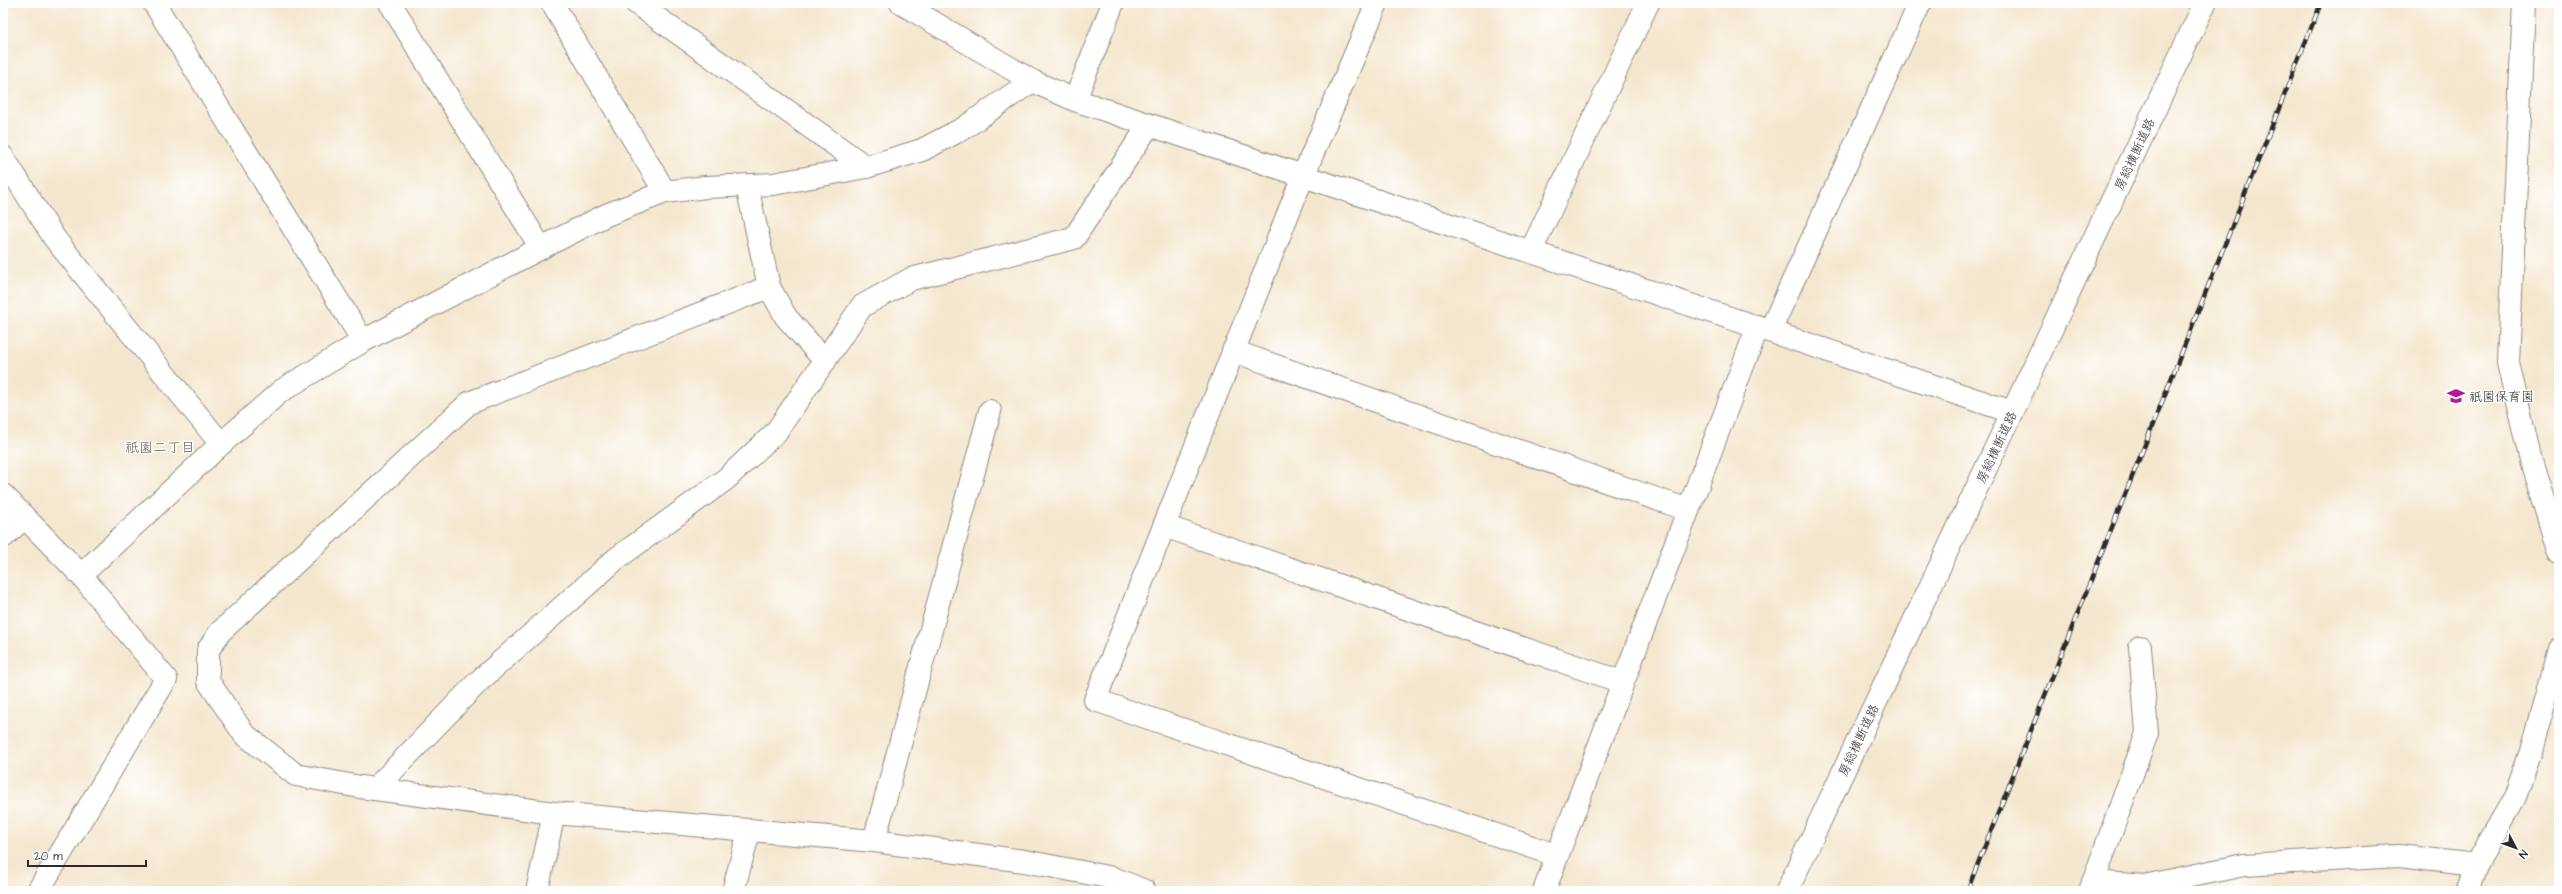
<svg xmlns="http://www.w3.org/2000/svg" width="2562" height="894" font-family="'Architects Daughter','Klee One',sans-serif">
<rect width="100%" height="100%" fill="#fff"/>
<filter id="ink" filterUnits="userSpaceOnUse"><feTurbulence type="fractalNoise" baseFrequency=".025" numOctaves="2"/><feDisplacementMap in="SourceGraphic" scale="8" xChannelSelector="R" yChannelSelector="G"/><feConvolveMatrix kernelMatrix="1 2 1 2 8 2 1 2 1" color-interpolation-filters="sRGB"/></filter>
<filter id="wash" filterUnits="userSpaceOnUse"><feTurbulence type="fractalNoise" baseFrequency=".012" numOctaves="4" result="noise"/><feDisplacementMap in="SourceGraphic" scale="16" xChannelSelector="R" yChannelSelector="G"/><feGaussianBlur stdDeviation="0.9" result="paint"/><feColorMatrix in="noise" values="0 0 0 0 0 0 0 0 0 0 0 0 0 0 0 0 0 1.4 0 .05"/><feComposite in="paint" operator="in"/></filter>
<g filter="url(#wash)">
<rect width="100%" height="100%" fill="#f4e7cf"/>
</g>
<g filter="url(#ink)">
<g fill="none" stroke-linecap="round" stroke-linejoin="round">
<g stroke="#90897d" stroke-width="24">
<g id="minor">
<path d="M154,3L363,341"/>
<path d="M390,3L541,248"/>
<path d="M552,3L665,192"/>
<path d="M636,3L866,167"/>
<path d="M901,3L1032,81L1075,100L2012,412"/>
<path d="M1377,3L1303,176L1095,700L1556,855"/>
<path d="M2524,3L2508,363L2531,461L2559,553"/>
<path d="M1075,100L1113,3"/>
<path d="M3,157L55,239L221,444"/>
<path d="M747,186L769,287L786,317L825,361"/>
<path d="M1531,251L1648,3"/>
<path d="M769,287L469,403L220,632L208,650V681L244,734L296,775L360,787L554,813L874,841L1024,861L1113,878L1145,891"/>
<path d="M1770,331L1920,3"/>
<path d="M1233,351L1688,510"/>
<path d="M3,495L81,575L166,679L38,891"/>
<path d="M1164,526L1622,682"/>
<path d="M3,537L24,518"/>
<path d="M81,575L221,444L281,391L363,341L541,248L606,215L665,192L706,187L773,184L866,167L922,150L964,128L1032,81"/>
<path d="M375,789L478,682L616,559L726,479L776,432L862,306L911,279L1074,238L1149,125"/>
<path d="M874,841L990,411"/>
<path d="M2093,882L2144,886L2244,865L2399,856L2476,865"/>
<path d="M537,891L554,813"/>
<path d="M733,891L749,832"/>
<path d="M1544,891L1758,326"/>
<path d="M2090,891L2147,733L2140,647"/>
<path d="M2467,891L2476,865L2515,797L2530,754L2559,649"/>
</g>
</g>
<g stroke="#90897d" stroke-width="24">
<path id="highway" d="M1787,891L2205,3"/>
</g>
<use href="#minor" stroke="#fff" stroke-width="22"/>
<use href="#highway" stroke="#fff" stroke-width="22"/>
<g stroke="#2b2b2b" stroke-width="4.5">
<path id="rail" d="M1967,891L2321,3"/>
</g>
<use href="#rail" stroke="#fff" stroke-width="3" stroke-dasharray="9" stroke-linecap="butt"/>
</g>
</g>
<defs>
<g id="school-bare" transform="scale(1.38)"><path d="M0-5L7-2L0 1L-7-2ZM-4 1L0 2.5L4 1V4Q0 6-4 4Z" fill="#b5179e" stroke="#fff" stroke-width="2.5" paint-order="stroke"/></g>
</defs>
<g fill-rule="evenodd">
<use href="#school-bare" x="2456" y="396"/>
</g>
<g text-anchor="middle" stroke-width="3" stroke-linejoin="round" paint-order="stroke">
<g font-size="13" fill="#2b2b2b" stroke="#fff">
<text transform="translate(2134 154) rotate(-65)" y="5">房総横断道路</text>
<text transform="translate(1996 447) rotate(-65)" y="5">房総横断道路</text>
<text transform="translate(1858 740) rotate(-65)" y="5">房総横断道路</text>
</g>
<g font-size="13" fill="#2b2b2b" stroke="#fff" text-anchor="start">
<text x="2469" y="401">祇園保育園</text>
</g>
<g font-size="14" fill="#6b5d4f" stroke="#fff">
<text x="160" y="452">祇園二丁目</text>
</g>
</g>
<rect width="2562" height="894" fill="none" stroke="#fff" stroke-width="16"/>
<g transform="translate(2516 848) rotate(131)" stroke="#ffffff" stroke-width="3" paint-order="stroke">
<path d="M0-3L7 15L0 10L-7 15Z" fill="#2b2b2b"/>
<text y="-6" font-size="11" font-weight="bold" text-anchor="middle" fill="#2b2b2b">N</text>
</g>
<path d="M28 860v6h118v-6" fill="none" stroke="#2b2b2b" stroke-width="2"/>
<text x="34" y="860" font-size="12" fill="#2b2b2b" stroke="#ffffff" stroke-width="3" paint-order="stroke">20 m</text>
</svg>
